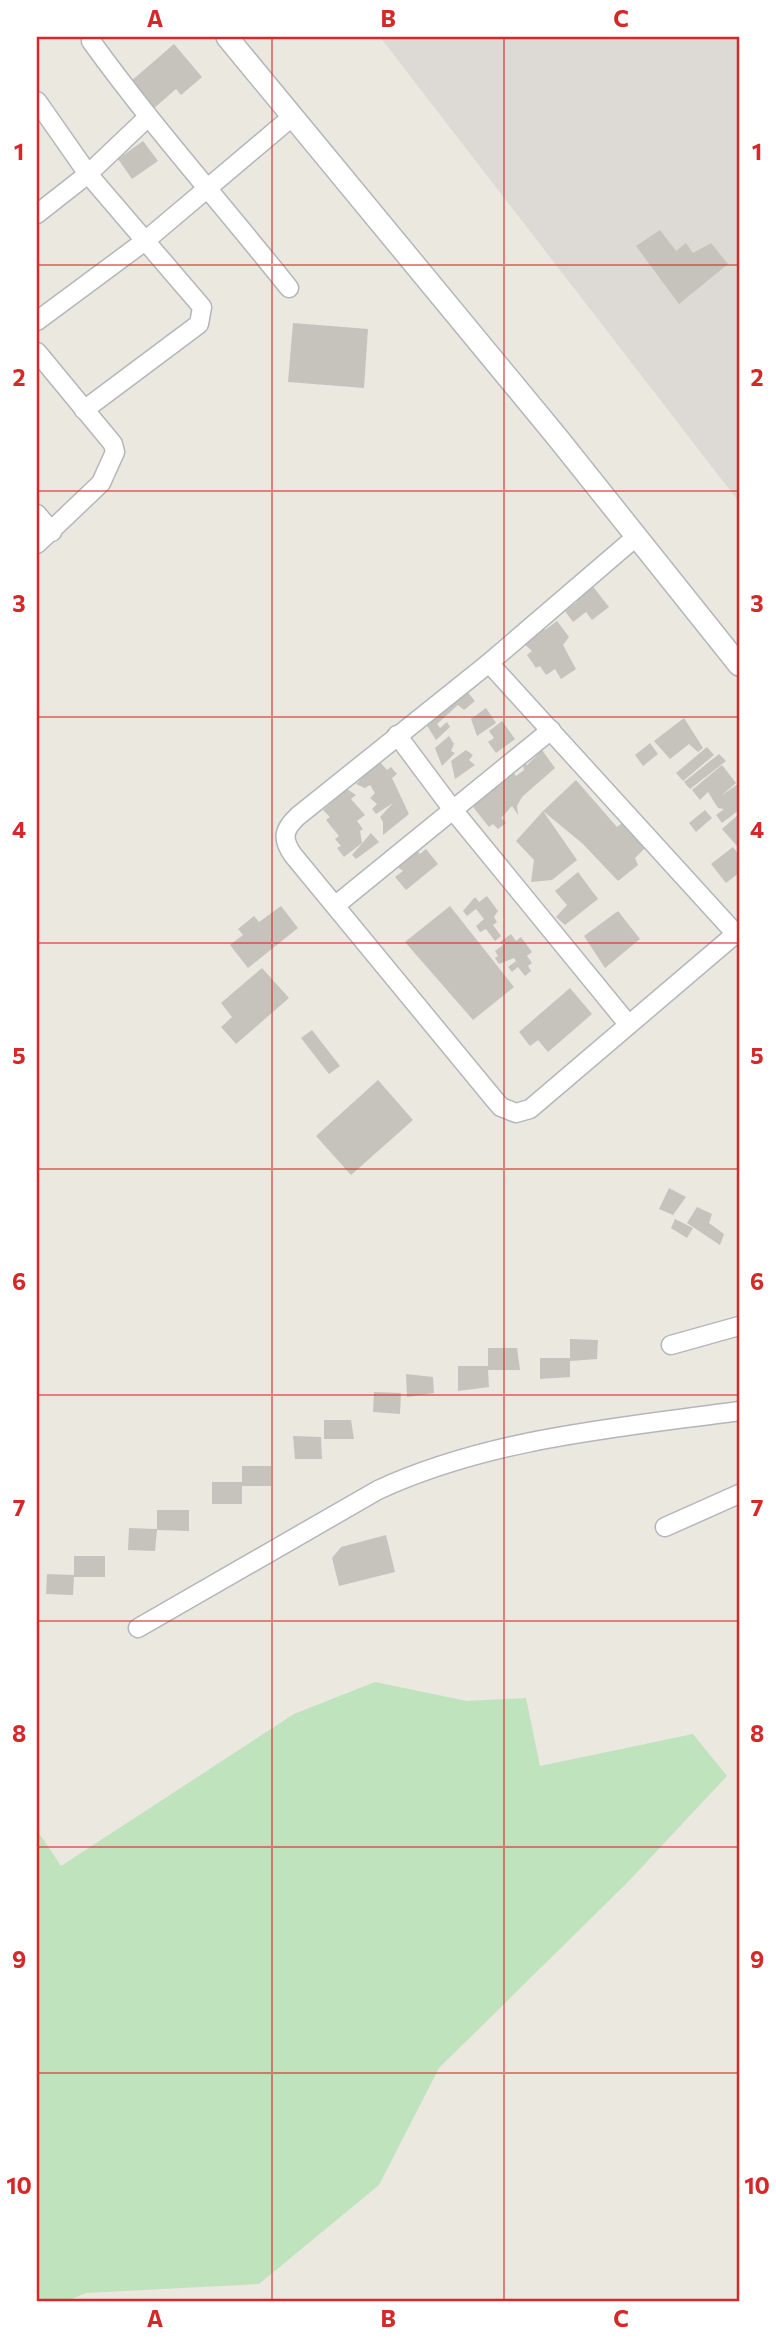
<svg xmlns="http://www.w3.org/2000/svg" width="776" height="2338" font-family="Commissioner,sans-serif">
<rect width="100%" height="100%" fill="#ebe8e0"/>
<path fill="#dddad5" d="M380,37H739V502Z"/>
<path fill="#bfe3bd" d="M375,1682L467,1701L526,1698L540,1766L693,1734L727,1776L626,1884L439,2068L379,2185L259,2284L86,2293L67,2301H37V1830L61,1866L294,1714Z"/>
<g fill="#c6c3bd">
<path d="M174,44L202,77L181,95L176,89L153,109L130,82Z"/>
<path d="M143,141L158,161L132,179L118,159Z"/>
<path d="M660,230L676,251L686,243L693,253L711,243L728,264L679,304L636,246Z"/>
<path d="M293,323L368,329L364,388L288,382Z"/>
<path d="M591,584L609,607L592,620L586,612L573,622L565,611L577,602L573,597Z"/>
<path d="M557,621L569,637L563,645L576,669L561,679L555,669L546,675L540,666L536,668L527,655L532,651L520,640L541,624L545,630Z"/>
<path d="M464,688L475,701L464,710L458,705L437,724L440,728L447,722L450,727L436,740L424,721L436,704L442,712Z"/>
<path d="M486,708L496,723L477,736L471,719Z"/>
<path d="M684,718L703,748L698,752L689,744L670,759L654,741Z"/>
<path d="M502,721L515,739L496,753L488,742L494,738L489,731Z"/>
<path d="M449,736L454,744L451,751L455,753L442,766L435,748Z"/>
<path d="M650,743L658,754L643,766L635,755Z"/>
<path d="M707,747L714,755L683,781L676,773Z"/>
<path d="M466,750L473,755L469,760L475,765L455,779L451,761Z"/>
<path d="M542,750L555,768L522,797L517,806L518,815L512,806L501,818L506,823L498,829L493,824L489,827L473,807L512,771L516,776L524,770L522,762L527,765Z"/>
<path d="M719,754L726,761L690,789L684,782Z"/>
<path d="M379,761L387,770L391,767L397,774L392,778L409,814L383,835V822L380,817L393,803L376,814L372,809L377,804L370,798L375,793L370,785L365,788L356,784Z"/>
<path d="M722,765L736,783L721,796L738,784L739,810L722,823L716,815L724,809L718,808L708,792L700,800L692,790Z"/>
<path d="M576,780L617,827L622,823L645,848L635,858L638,865L618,881L583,844L543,811L577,860L552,880L531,882L534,860L516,841L543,811Z"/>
<path d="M347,789L356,795L351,799L365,815L357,821L363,829L360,831L362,843L344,857L337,848L341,846L335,839L339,836L326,820L330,817L323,810Z"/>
<path d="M705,810L712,818L696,832L689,823Z"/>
<path d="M739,814V844L737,846L722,829Z"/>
<path d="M371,833L379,842L356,859L352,855Z"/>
<path d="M733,847L739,855V873L726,883L711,864Z"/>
<path d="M416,849L420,854L426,849L438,864L406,890L395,877L403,871L396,866Z"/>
<path d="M578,872L598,899L565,925L556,917L567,905L555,891Z"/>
<path d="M487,896L498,911L494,917L497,922L493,925L501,936L495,941L486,929L480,932L476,926L484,919L476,909L467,916L463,911L475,897L479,902Z"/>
<path d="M281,906L298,928L248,968L230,945L243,935L238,929L254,916L259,922Z"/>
<path d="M450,906L514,987L473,1020L405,942Z"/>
<path d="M618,911L640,939L605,968L584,936Z"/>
<path d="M511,934L516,941L521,937L532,952L527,956L532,963L528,966L531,971L525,976L518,967L512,972L508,967L516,961L514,958L499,964L495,958L498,956L495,951L503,945L500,942Z"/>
<path d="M262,968L289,998L236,1044L221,1027L232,1017L221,1003Z"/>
<path d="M570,988L592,1014L548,1052L538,1040L530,1046L519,1032Z"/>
<path d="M312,1030L340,1066L329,1074L301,1038Z"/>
<path d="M378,1080L413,1120L351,1175L316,1136Z"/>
<path d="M669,1188L686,1197L673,1215L659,1209Z"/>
<path d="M697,1207L712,1214L709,1223L724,1234L720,1245L687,1223Z"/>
<path d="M675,1219L693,1228L687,1238L671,1228Z"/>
<path d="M570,1339L598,1340L597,1359L570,1361V1377L540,1379V1358H570Z"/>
<path d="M488,1348H517L520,1370H488L489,1387L458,1391V1366H488Z"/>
<path d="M406,1374L433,1377L434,1393L407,1397Z"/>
<path d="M374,1392L401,1393L400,1414L373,1412Z"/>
<path d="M324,1420H351L354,1439H324Z"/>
<path d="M293,1436L321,1437L322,1459H295Z"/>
<path d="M242,1466H271V1486H242V1504H212V1482H242Z"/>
<path d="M157,1510H189V1531L157,1530L155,1551L128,1550L129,1528L157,1529Z"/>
<path d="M386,1535L395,1572L339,1586L332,1558L341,1547Z"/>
<path d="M74,1556H105V1577H74L73,1595L46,1594L47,1574L74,1575Z"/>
</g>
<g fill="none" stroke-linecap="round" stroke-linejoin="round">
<g stroke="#b3b6bb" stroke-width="21">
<g id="minor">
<path d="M91,41C153,127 223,205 289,288"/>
<path d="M37,101L88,174L202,307L199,324L84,410"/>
<path d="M37,214L88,174L147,118"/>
<path d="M37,321L145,241L293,116"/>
<path d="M37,352L113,444L115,452L101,483L37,544"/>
<path d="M37,514L52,532"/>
<path d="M637,536L489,663L298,816C284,829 281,838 293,855L494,1099L501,1107L516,1113L530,1109L739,931"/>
<path d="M489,663L736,934"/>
<path d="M397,735L453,810L628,1024"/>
<path d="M336,905L551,730"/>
<path d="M671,1345L739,1326"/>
<path d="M665,1527L739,1494"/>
<path d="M138,1628L378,1490C491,1438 617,1428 739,1411"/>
</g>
</g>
<g stroke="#b3b6bb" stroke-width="24">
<path id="tertiary" d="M227,37L557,437L739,665"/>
</g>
<use href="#minor" stroke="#fff" stroke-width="18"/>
<use href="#tertiary" stroke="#fff" stroke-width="21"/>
</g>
<path fill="none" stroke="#d62828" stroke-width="2" stroke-opacity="0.55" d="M272,37V2301M504,37V2301M37,265H739M37,491H739M37,717H739M37,943H739M37,1169H739M37,1395H739M37,1621H739M37,1847H739M37,2073H739"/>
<rect width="776" height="2338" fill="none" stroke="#ffffff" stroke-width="77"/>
<rect x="38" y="38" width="700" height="2262" fill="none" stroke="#d62828" stroke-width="2.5"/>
<g font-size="23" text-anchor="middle" font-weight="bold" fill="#d62828">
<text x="155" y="27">A</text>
<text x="388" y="27">B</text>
<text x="621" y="27">C</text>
<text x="19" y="160">1</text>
<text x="757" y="160">1</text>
<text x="19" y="386">2</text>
<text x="757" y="386">2</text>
<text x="19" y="612">3</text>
<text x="757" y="612">3</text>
<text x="19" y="838">4</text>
<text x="757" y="838">4</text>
<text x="19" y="1064">5</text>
<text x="757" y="1064">5</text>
<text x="19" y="1290">6</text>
<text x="757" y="1290">6</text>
<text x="19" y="1516">7</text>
<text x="757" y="1516">7</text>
<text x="19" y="1742">8</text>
<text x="757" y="1742">8</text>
<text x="19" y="1968">9</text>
<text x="757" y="1968">9</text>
<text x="19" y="2194">10</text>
<text x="757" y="2194">10</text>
<text x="155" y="2327">A</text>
<text x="388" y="2327">B</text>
<text x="621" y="2327">C</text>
</g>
</svg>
